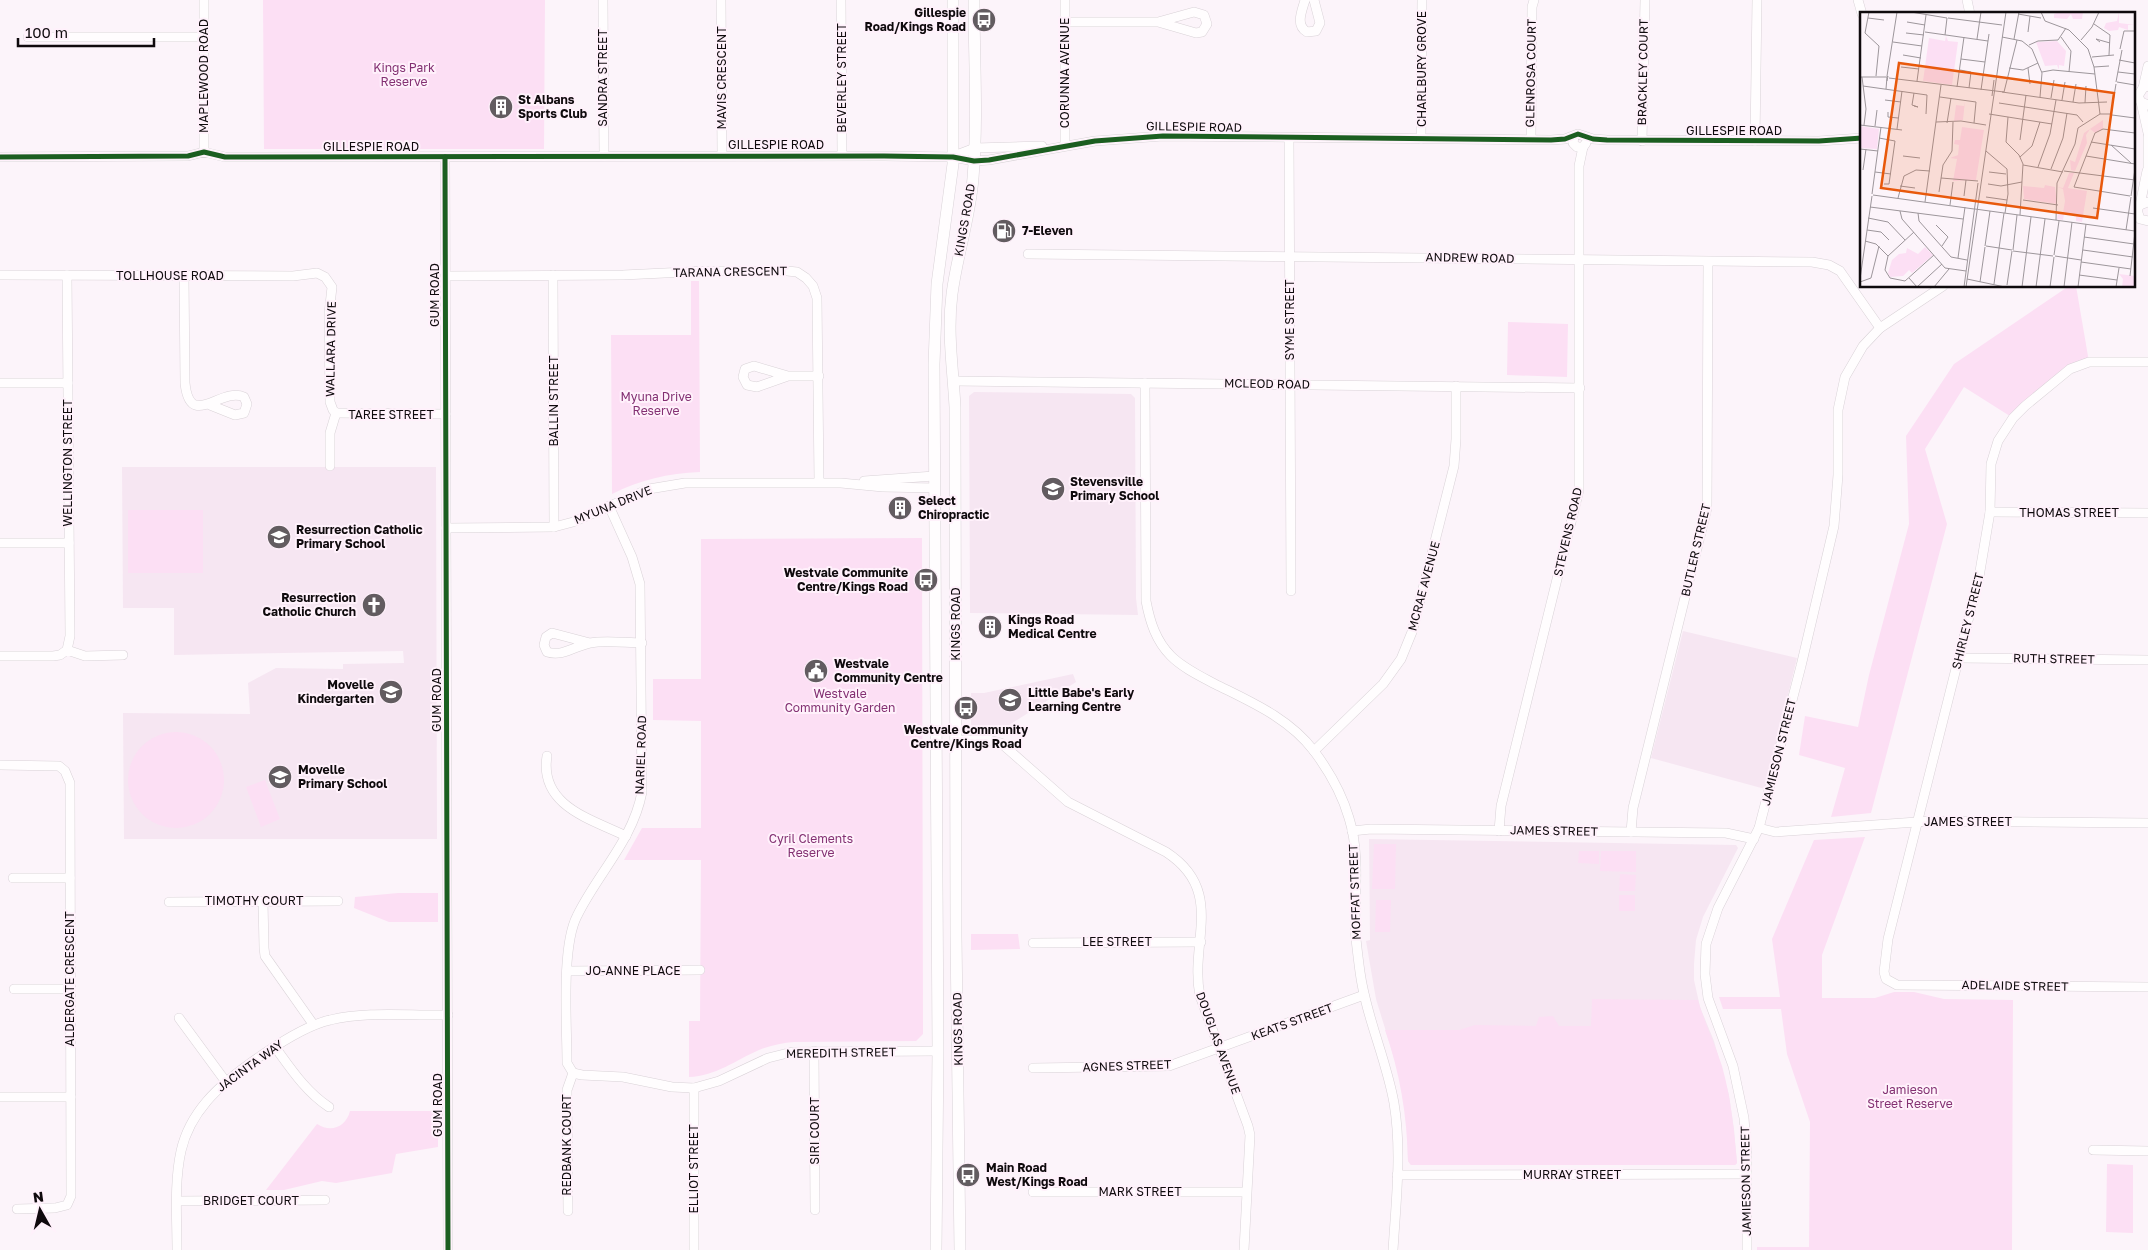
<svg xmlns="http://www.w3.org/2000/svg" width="2148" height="1250" font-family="'Golos Text',sans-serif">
<rect width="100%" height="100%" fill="#fcf4fa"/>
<g fill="#f6e6f2">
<path d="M974,392L1131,394L1135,398L1136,598L1138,615L970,613L969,396Z"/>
<path d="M122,467H436L437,839H124L123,713L250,714L248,683L276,668L343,669V664L404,663L403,651L174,655V608H123Z"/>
<path d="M1683,631L1797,658L1765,789L1651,758Z"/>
<path d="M1073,674L1076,682L1003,729H975L971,725V693H984Z"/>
<path d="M1369,839L1736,845L1738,848L1703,917L1696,940L1694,964V980L1700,1007L1714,1041L1729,1095L1734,1129L1737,1163L1735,1165H1411L1408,1161L1407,1124L1399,1074L1376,999L1366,941L1370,940Z"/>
</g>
<g fill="#fcdff4">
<path d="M263,0H545L544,149H264Z"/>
<path d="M691,281H699L700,472C668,473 640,480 612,494L611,335H691Z"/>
<path d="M2069,286H2076L2089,362L2083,363L2013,418L1964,387L1925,449L1947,524L1871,813L1831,817L1845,768L1799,755L1805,716L1858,727L1869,675L1909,524L1906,436L1954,364Z"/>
<path d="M1508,322L1568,324L1567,377L1507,375Z"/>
<rect x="128" y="510" width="75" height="63"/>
<path d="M922,538L923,1034L916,1041L794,1042C783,1043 771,1045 759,1050C736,1060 716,1076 689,1077V1021H700L701,860H624L642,828H701V721L653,720V679H701V539Z"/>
<circle cx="176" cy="780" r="48"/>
<path d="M265,780L280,819L261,827L246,787Z"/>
<path d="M1865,837L1822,955V998H1875L1894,992H1914L1944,999L2013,1000L2012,1250H1757V1247H1809L1810,1122L1787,1054L1781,1009H1723L1719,997H1780L1772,939L1814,840Z"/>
<path d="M1374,844H1396L1395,889H1372Z"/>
<path d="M1579,851H1599V864L1578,863Z"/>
<path d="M1601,851H1636V872L1600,871Z"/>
<path d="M1620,874L1636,875L1635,891H1619Z"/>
<path d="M398,893H438V922H389L354,908L355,897Z"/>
<rect x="1619" y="895" width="16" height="16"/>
<path d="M1376,900H1391L1390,932H1375Z"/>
<path d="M971,934H1018L1020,949L971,950Z"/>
<path d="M1592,999L1698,1000C1704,1022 1715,1044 1722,1066C1731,1098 1734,1130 1737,1163L1735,1165H1411L1408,1161C1407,1115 1400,1073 1385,1030H1459L1475,1025L1536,1026L1539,1017L1553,1016L1559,1026H1591Z"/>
<path d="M350,1111H438V1147L396,1154L392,1173L336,1183L322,1181L284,1190H266L317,1124C331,1133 346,1127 350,1111Z"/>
<path d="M2107,1164L2133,1165V1233L2106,1232Z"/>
</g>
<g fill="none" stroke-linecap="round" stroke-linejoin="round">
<g stroke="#d9d2d7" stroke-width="10">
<g id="minor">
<path d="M204,0V152"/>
<path d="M603,0L604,156"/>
<path d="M721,0L722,155"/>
<path d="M841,0L842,155"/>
<path d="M1065,0V145"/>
<path d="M1305,0C1302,11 1295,25 1307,32L1316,31L1320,23L1314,0"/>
<path d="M1858,0L1862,14"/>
<path d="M1967,0L1970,14"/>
<path d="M1065,22H1158L1194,12L1204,15L1207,24L1202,32L1196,33L1158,22"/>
<path d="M28,37H204"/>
<path d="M2148,86L2143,88L2138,96L2141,102L2148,105"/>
<path d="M2143,88L2148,66"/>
<path d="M2141,102L2148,133"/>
<path d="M1574,136L1573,143L1577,147H1583L1586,143"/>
<path d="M2148,137V176"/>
<path d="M1289,138L1291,591"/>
<path d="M1421,139L1422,0"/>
<path d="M1531,139L1532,7L1534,0"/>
<path d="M1642,141L1645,0"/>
<path d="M1755,141L1757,0"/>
<path d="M954,156L975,148L1042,146"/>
<path d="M0,157L188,156L204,152L225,157L884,156L953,157L974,161L989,160L1095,141L1163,136L1551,140L1565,139L1578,134L1593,139L1607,140L1819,141L1862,138"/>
<path d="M445,157L448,1250"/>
<path d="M2148,202L2140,205L2137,210L2140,219L2148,221"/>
<path d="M2140,205L2147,171"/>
<path d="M1028,254L1812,262L1829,265L1840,271L1880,328"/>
<path d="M0,275L293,276L317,273L325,277L332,287L329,314L330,402L333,410L336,413L330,433V466"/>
<path d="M67,275L70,636L67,650"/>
<path d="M553,275L554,527"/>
<path d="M184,276L185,383C190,431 221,386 244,397L247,404L244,413L235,415L210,405"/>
<path d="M445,276L623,275L706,271H787L797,272L806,278L813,286L817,298L819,482"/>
<path d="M2148,362H2089L2070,369L2025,406L2013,418L1998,441L1991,464L1990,512L1979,577L1888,939L1884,972L1886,979L1897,985L2148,987"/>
<path d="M788,376L757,387L747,385L743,377L745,369L754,366L788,376H819"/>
<path d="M954,381L1580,388"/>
<path d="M0,383H68"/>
<path d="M1145,383L1146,601C1150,622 1156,641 1171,656C1183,668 1200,676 1215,684C1251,702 1289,718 1314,751C1329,771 1342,794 1349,818C1360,853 1355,891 1355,927C1356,942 1358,957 1360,972C1366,1017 1386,1058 1394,1103C1402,1151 1396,1202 1393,1250"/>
<path d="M336,413L446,414"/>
<path d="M864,481L934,476"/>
<path d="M1990,512L2148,513"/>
<path d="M446,528L554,527L573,522L649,489L685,483H841L883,487L935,488"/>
<path d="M0,543H69"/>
<path d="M590,643L552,633L546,637L544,645L547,652C563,657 575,646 590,643C606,640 626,643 642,643"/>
<path d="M0,656H53L60,655L67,650L85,656L123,655"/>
<path d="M1959,658L2148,660"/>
<path d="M956,740H989L1001,743L1068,802L1166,852C1226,891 1189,942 1200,996L1248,1126L1250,1135L1244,1250"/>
<path d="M1314,751L1383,684L1401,659L1412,632L1454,466L1456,439V386"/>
<path d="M547,756C539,806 591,819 626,836"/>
<path d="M0,765L59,766L65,771L70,783L71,1196L67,1205L55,1208L17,1209"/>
<path d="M1759,828L1775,832L1931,821L2148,823"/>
<path d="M1352,831L1371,829L1726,833L1754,839"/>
<path d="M1499,831L1501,806L1579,490V166L1583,147"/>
<path d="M1631,832L1633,808L1707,508L1708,262"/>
<path d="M13,878H70"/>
<path d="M263,901L264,948L265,956L313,1024"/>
<path d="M169,902L338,901"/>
<path d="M1033,943L1201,942"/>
<path d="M567,971L700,970"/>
<path d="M14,989H71"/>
<path d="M179,1018L226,1082"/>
<path d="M275,1047C291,1069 306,1092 329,1107"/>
<path d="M814,1051L815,1210"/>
<path d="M1033,1068L1169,1066L1364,995"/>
<path d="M573,1073L582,1075L623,1077L672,1087L694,1088L719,1081L768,1058L792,1052L938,1051"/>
<path d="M694,1088V1250"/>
<path d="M0,1097H71"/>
<path d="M2093,1150L2148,1151"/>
<path d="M1397,1175L1747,1174"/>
<path d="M1033,1192H1246"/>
<path d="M177,1201L325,1200"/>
<path d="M568,1211L567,1090L573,1073L567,1063C567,1025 561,947 577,916C598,873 633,840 642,792L640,584L632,557L609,506"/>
<path d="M177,1250C177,1218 174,1183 181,1151C185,1133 195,1115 207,1101C229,1075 297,1027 330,1020C368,1011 409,1016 448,1015"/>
<path d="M1747,1250V1157L1744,1118L1733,1066L1708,998L1705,974L1706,944L1718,908L1759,828L1801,666L1834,526L1838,475V410L1845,377L1863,346L1880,328L1943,286"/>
</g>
</g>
<g stroke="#d9d2d7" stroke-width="12">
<g id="major">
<path d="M936,1250L938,1051L934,364L937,284L953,164V0"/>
<path d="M960,1250L956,936L955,407C953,369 947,332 952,294C957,255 970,218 973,178C978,119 974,59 974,0"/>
</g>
</g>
<use href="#minor" stroke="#fffdfe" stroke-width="9"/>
<use href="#major" stroke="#fffdfe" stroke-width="11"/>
<g stroke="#fff1fb" stroke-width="8">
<g id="cycleway">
<path d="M0,157L188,156L204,152L225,157L884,156L953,157L974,161L989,160L1095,141L1163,136L1551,140L1565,139L1578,134L1593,139L1607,140L1819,141L1862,138"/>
<path d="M445,157L448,1250"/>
</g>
</g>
<use href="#cycleway" stroke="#1b5e20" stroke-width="5"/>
</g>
<defs>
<g id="bus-disc" transform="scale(1.25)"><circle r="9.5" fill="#625c60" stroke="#fff1fb"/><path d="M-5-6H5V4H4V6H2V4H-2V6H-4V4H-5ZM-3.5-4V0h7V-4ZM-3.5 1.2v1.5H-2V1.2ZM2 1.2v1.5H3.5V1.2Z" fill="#fff"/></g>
<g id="building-disc" transform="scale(1.25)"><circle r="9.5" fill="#625c60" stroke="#fff1fb"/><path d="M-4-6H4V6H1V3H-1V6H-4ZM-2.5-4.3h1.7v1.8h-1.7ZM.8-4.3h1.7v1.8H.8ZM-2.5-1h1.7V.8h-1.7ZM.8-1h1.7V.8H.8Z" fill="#fff"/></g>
<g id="fuel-disc" transform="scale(1.25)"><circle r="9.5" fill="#625c60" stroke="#fff1fb"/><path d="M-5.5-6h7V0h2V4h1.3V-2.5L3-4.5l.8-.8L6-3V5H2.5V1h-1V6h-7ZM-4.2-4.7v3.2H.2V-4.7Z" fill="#fff"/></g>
<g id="school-disc" transform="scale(1.25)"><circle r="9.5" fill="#625c60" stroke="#fff1fb"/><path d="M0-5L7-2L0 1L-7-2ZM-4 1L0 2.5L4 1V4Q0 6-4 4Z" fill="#fff"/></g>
<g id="church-disc" transform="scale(1.25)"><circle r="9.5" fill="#625c60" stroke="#fff1fb"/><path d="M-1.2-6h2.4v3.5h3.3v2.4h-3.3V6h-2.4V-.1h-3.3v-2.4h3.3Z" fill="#fff"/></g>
<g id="civic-disc" transform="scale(1.25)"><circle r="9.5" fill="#625c60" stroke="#fff1fb"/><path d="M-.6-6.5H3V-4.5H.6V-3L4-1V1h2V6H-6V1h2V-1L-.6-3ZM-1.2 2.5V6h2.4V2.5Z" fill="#fff"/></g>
</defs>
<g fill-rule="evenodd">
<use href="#bus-disc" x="984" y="20"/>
<use href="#building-disc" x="501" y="107"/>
<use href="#fuel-disc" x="1004" y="231"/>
<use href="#school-disc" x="1053" y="489"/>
<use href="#building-disc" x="900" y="508"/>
<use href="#school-disc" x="279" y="537"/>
<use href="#bus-disc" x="926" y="580"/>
<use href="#church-disc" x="374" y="605"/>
<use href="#building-disc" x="990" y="627"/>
<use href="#civic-disc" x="816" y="671"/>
<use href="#school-disc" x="391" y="692"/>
<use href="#school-disc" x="1010" y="700"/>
<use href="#bus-disc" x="966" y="708"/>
<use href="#school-disc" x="280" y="777"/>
<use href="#bus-disc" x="968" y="1175"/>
</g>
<g text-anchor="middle" stroke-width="4" stroke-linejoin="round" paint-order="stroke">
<g font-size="12" font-weight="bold" fill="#0f0a0d" stroke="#fff1fb" text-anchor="start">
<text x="966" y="17" text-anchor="end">Gillespie<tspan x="966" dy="14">Road/Kings Road</tspan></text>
<text x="518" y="104">St Albans<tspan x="518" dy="14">Sports Club</tspan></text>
<text x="1022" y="235">7-Eleven</text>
<text x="1070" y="486">Stevensville<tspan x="1070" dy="14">Primary School</tspan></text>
<text x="918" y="505">Select<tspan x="918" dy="14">Chiropractic</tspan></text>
<text x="296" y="534">Resurrection Catholic<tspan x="296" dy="14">Primary School</tspan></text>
<text x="908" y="577" text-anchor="end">Westvale Communite<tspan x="908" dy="14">Centre/Kings Road</tspan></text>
<text x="356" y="602" text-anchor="end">Resurrection<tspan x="356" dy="14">Catholic Church</tspan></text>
<text x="1008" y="624">Kings Road<tspan x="1008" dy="14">Medical Centre</tspan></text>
<text x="834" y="668">Westvale<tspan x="834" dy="14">Community Centre</tspan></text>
<text x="374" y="689" text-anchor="end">Movelle<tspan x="374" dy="14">Kindergarten</tspan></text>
<text x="1028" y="697">Little Babe's Early<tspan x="1028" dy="14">Learning Centre</tspan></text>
<text x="966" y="734" text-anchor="middle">Westvale Community<tspan x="966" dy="14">Centre/Kings Road</tspan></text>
<text x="298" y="774">Movelle<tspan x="298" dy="14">Primary School</tspan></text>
<text x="986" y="1172">Main Road<tspan x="986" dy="14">West/Kings Road</tspan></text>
</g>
<g font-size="12" fill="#833072" stroke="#fff1fb">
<text x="404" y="72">Kings Park<tspan x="404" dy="14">Reserve</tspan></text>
<text x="656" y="401">Myuna Drive<tspan x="656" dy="14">Reserve</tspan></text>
<text x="840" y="698">Westvale<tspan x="840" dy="14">Community Garden</tspan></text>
<text x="811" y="843">Cyril Clements<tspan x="811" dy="14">Reserve</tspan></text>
<text x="1910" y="1094">Jamieson<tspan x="1910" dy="14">Street Reserve</tspan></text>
</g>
<g font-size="12" fill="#0f0a0d" stroke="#fff1fb">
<text transform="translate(1422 69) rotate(-90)" y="4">CHARLBURY GROVE</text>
<text transform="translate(1643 72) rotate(-89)" y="4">BRACKLEY COURT</text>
<text transform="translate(1065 73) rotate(-90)" y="4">CORUNNA AVENUE</text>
<text transform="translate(1531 73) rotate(-89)" y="4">GLENROSA COURT</text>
<text transform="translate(204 76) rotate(-90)" y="4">MAPLEWOOD ROAD</text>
<text transform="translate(603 78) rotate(-90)" y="4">SANDRA STREET</text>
<text transform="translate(722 78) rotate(-90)" y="4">MAVIS CRESCENT</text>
<text transform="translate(842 78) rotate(-90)" y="4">BEVERLEY STREET</text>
<text transform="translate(1194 127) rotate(1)" y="4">GILLESPIE ROAD</text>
<text x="1734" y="135">GILLESPIE ROAD</text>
<text x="776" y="149">GILLESPIE ROAD</text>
<text x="371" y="151">GILLESPIE ROAD</text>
<text transform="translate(965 220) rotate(-80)" y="4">KINGS ROAD</text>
<text transform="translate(1470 258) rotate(1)" y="4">ANDREW ROAD</text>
<text transform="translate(730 272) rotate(-1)" y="4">TARANA CRESCENT</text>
<text x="170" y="280">TOLLHOUSE ROAD</text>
<text transform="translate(435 295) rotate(-90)" y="4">GUM ROAD</text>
<text transform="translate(1290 320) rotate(-90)" y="4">SYME STREET</text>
<text transform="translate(331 349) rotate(-89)" y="4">WALLARA DRIVE</text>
<text transform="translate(1267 384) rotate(1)" y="4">MCLEOD ROAD</text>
<text transform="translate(554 401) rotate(-90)" y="4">BALLIN STREET</text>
<text x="391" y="419">TAREE STREET</text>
<text transform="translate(68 463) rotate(-90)" y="4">WELLINGTON STREET</text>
<text transform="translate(613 505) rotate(-22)" y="4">MYUNA DRIVE</text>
<text x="2069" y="517">THOMAS STREET</text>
<text transform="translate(1568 532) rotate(-77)" y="4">STEVENS ROAD</text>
<text transform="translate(1696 550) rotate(-77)" y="4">BUTLER STREET</text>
<text transform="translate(1424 586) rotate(-75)" y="4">MCRAE AVENUE</text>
<text transform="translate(1968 621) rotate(-76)" y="4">SHIRLEY STREET</text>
<text transform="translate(956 624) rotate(-90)" y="4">KINGS ROAD</text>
<text transform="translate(2054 659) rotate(1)" y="4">RUTH STREET</text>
<text transform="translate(437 700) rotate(-90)" y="4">GUM ROAD</text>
<text transform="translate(1779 752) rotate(-76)" y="4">JAMIESON STREET</text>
<text transform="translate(641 755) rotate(-88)" y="4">NARIEL ROAD</text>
<text x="1968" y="826">JAMES STREET</text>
<text transform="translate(1554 831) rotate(1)" y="4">JAMES STREET</text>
<text transform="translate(1355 892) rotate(-92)" y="4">MOFFAT STREET</text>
<text x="254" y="905">TIMOTHY COURT</text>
<text x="1117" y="946">LEE STREET</text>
<text x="633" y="975">JO-ANNE PLACE</text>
<text transform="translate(70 979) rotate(-90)" y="4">ALDERGATE CRESCENT</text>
<text transform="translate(2015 986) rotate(1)" y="4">ADELAIDE STREET</text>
<text transform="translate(1292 1022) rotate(-20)" y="4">KEATS STREET</text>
<text transform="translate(958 1029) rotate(-91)" y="4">KINGS ROAD</text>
<text transform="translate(1218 1043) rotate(70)" y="4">DOUGLAS AVENUE</text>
<text transform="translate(841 1053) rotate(-1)" y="4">MEREDITH STREET</text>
<text transform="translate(250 1066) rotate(-36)" y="4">JACINTA WAY</text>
<text transform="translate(1127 1066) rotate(-2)" y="4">AGNES STREET</text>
<text transform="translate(438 1105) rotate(-90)" y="4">GUM ROAD</text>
<text transform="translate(815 1131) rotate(-90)" y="4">SIRI COURT</text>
<text transform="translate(567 1145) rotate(-90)" y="4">REDBANK COURT</text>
<text transform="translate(694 1169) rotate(-90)" y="4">ELLIOT STREET</text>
<text x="1572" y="1179">MURRAY STREET</text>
<text transform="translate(1746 1181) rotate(-91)" y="4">JAMIESON STREET</text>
<text x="1140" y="1196">MARK STREET</text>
<text x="251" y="1205">BRIDGET COURT</text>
</g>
</g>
<g transform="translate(1860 12)">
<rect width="275" height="275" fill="#fcf4fa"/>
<path d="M200,0H223L222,7H213L211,2L207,7L194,6V2ZM259,0V11L275,13H268V18L259,15L258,18L249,19L244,16L246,11L257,9ZM86,24L88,29L98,30L92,73L63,69L69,26L85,29ZM197,29L206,39L204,54L199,53V58L197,53L185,54L176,30ZM105,89L103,108L94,109L96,93L104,94ZM243,108V117L235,121L230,117L226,123L227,131L215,159L211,158L210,148L215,150L224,121ZM0,114L19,117L17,137L1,136ZM102,115L124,118L116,168L93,169L97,147L90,146L98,143L99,133L94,132L95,128H100ZM209,161H214L208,176L227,179L222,210L216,209V204L204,202L203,208L197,207L198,201H203L205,189L203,177L197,175L203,176ZM185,173L195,175L197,192L164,187L163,174L184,176ZM65,235L73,243L52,261L49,258L43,264L30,265L28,261L32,248L39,242L46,241L47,236L58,242ZM259,262L275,264V275H262L263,267Z" fill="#fcdff4"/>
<path fill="none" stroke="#9d969b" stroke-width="1" d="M51,0L87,6M181,0L185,9L209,18L228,37L234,55L240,102M158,2L181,6M8,6L24,8M88,6L142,13M47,10L65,13M234,12L250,23L249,43M65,20L128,29M168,20L170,4M5,21L19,34L16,64M5,21L9,0M46,21L64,23M85,23L87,6M142,25L162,29L172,37L182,61L180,85M201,25L211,39L209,60M117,27L121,0M154,27L159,0M221,28L232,15L239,0M33,30L62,34M240,30L236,27L250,31M169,33L178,29L198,28L206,16M260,37L264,19H275M43,43L61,46M232,45L254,43M101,47L125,50M259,48L275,51M41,55L59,57M234,55L249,54M149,56L163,58L178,51M168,56L170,72M100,58L111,60L109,76M182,60L193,58L235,62M258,60L275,62M27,64L37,0M0,65H27M2,65L6,97L4,113M29,66L144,80M57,69L66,3M256,70L262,38M257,70L275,73M3,74L67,83L66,102M97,75L104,25M26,77L27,65L28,64L27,69M121,78L129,22M142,80L219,91L247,90M144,80L157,28M54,81L52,93L58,95L54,94M132,84L134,68M80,85L116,90L114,111M191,86L194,68M25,88L41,90M202,88L205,70M213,90L216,72M253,90L256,72M139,91L217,103L223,110M225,91L226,74M28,100V105L38,106M129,102L192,112M252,103L275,106M148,105L146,130L159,143L163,152L160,203M76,110L101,109L126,113M87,111L91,86M0,113L42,118M15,114L17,98M37,117L42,79M19,126L35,129L29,172H24M160,128L166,83M231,130L275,137M251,133L271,151M0,137L18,139M126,139L147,157L148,182L145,201M43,144L60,146M226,144L275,152M160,145L172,134L180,110M163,153L203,160M178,155L190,122L196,88M191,157L203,126L207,101M3,158L6,137M204,159L275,168M15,160L31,162M129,160L146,162M81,166L118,169M128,172L141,174L162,170M40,174L55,176M79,180L83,153L92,139L93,110M12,182L21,115M13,183L114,197M104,184L106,168M270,184L214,175L235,121L243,117L275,121M271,184L275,157M126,185L147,188M38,186L44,164L56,158L70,159M163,188L198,193M65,190L81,73M90,193L93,170M10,195L103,207M233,196L275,202M115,197L275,219M40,199L42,207L85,256L106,259M58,201L59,209L91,245L107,248M8,206L28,210L45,228M196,208L197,171L215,132L218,116L240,102H250M76,213L88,225L82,234M7,218L21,220L29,228M266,218L271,185M54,220L28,244L25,258L30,266L45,269L74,243M224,225L274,232M5,229L16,232L28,244M125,234L130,199M126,234L152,238M153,238L157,203M223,238L273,245M153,239L193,244M194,243L199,209M195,244L221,248M98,246L105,195M221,250L271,257M219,263L257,268M270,264L275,220M49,266L57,275L82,252M0,267L12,184M107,267L145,275M0,270L11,266L19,234M120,270L125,235M134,272L144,201M147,273L152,239M74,275L89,257M104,275L118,171M106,275L146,0M162,275L171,205M176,275L185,207M190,275L194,245M204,275L212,210M218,275L226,212M256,275L259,256"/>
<path fill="#e8590c" fill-opacity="0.15" stroke="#e8590c" stroke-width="2.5" d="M39,51L254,81L237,206L21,176Z"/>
<rect width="275" height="275" fill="none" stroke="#0f0a0d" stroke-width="2.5"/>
</g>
<g transform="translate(40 1210) rotate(352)" stroke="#fff1fb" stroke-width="4" paint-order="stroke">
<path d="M0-4L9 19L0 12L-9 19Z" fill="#0f0a0d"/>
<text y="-8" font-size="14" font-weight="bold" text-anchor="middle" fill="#0f0a0d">N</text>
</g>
<path d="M18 38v8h136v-8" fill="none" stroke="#0f0a0d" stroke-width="2.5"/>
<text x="25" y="38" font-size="15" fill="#0f0a0d" stroke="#fff1fb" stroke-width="4" paint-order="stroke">100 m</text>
</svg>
